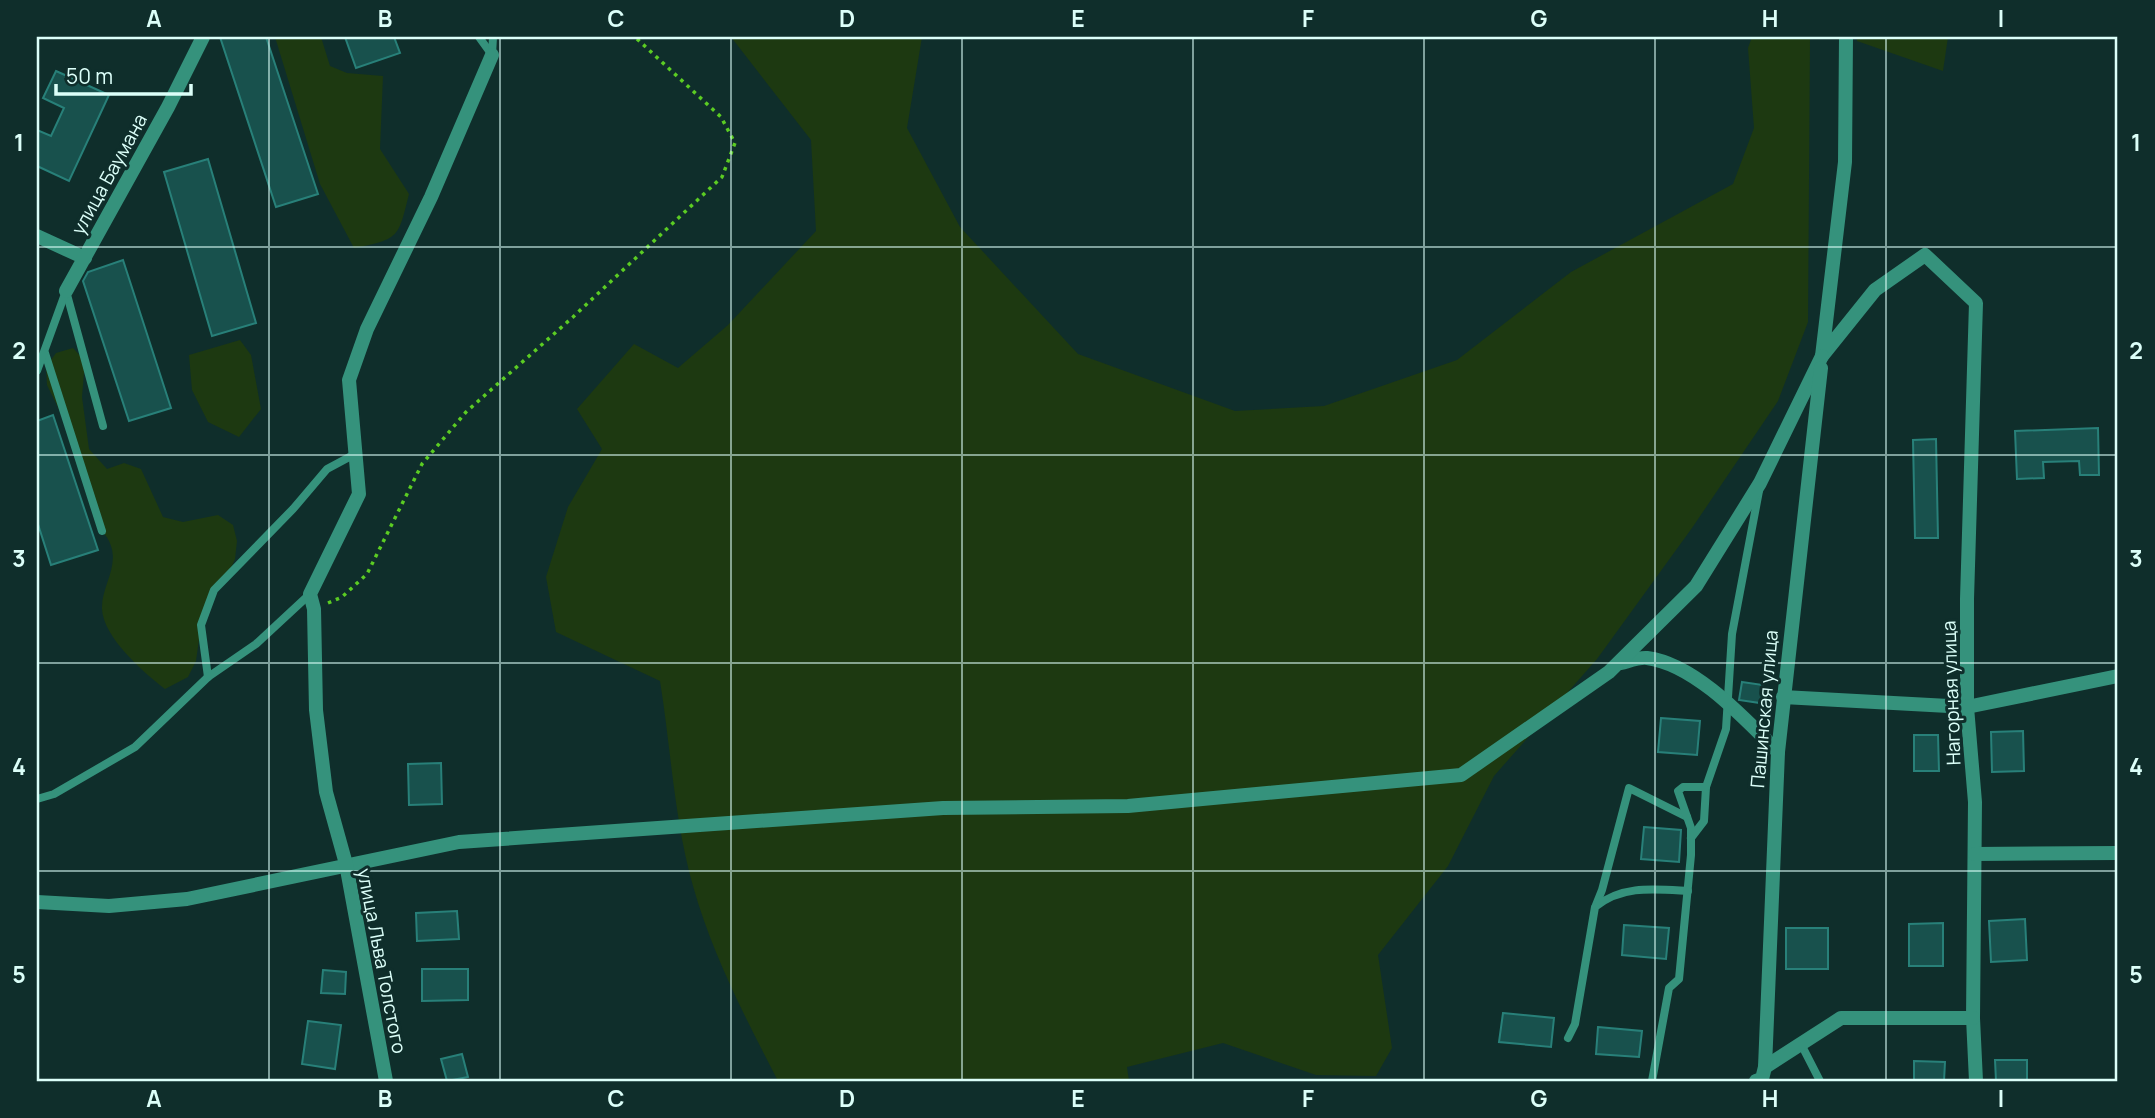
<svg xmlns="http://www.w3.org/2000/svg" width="2155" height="1118" font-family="Manrope,sans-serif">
<rect width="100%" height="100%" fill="#0f2e2b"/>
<g fill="#1d3911">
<path d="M275,37H321L330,66L347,73L383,76L380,149L409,194C398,238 400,239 354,248L320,184Z"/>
<path d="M731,37H922L907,128L960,227L1078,354L1235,411L1324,406L1457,360L1571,272L1733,184L1754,128L1748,48L1752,37H1810L1808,322L1778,401L1692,528L1597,659L1494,776L1448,866L1378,955L1392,1048L1376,1076L1316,1075L1223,1043L1127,1067L1129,1081H778C746,1019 712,954 693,886C674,819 671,749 660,681L556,632L546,577L568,507L602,449L577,409L634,344L678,368L728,325L816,231L811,140Z"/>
<path d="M1857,37H1948L1943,71L1857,41Z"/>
<path d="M240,340L251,355L261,409L239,437L208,422L192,390L189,355Z"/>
<path d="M73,348L85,361L82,397L89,449L107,469L124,463L141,469L163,517L183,522L218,515L233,525L237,541L235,559L228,575L214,590L201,625L196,661L188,677L165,689C144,673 103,637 102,609C101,583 127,559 102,531L78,448L47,385L46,367L56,353Z"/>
</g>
<g fill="#18514d" stroke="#288079" stroke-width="2">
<path d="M220,37H266L318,194L276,207Z"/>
<path d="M345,37H394L400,53L356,68Z"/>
<path d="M56,71L109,95L69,181L37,166V130L51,136L64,108L43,98Z"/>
<path d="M208,159L256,323L212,336L164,172Z"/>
<path d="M123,260L171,408L129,421L83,281L88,272Z"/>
<path d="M53,415L98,550L51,565L37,521V421Z"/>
<path d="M2098,428L2099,475H2080L2079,461L2043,462L2044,478L2017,479L2015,431Z"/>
<path d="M1936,439L1938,538H1915L1913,440Z"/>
<path d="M1742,682L1763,685L1760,703L1739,700Z"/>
<path d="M1661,718L1700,721L1697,755L1658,752Z"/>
<path d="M2023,731L2024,771L1992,772L1991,732Z"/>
<path d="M1914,735H1938L1939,771H1914Z"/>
<path d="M441,763L442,804L409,805L408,764Z"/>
<path d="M1644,827L1681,830L1679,862L1641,859Z"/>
<path d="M457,911L459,939L417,941L416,913Z"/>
<path d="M2025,919L2027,960L1991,962L1989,921Z"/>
<path d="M1943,923V966H1909V924Z"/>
<path d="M1624,925L1669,928L1666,959L1622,955Z"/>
<rect x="1786" y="928" width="42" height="41"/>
<path d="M422,969H468V1000L422,1001Z"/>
<path d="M323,970L346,972L345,994L321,993Z"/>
<path d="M1503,1013L1554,1018L1551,1047L1499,1042Z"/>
<path d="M308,1021L341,1025L335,1069L302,1064Z"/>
<path d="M1598,1027L1642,1031L1639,1057L1596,1054Z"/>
<path d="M462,1054L468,1077L447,1081L441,1059Z"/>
<path d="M1995,1060H2027V1081H1996Z"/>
<path d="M1914,1061L1945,1062L1944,1081H1914Z"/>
</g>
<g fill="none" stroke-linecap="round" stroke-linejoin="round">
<path stroke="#5bcc23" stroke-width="3.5" stroke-dasharray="3.5 5" stroke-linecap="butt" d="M328,603L342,597L367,574L422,464L466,412L573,317L722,177L735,143L721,117L635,37"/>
<g stroke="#35927c" stroke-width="8">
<path d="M479,37L492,55"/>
<path d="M492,55L493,37"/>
<path d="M66,291L103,426"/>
<path d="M45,353L102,531"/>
<path d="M37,371L66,291"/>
<path d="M208,677L201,625L214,590L293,509L327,469L355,454"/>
<path d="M37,799L54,794L135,747L208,677L256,644L310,594"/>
<path d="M1691,838L1704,821L1706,787"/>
<path d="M1596,905L1602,890L1629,788L1687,817"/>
<path d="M1568,1038L1575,1024L1595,907C1622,885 1654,889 1688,891"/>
<path d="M1801,1044L1820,1081"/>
<path d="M1652,1081L1669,988L1679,979L1691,855V828L1678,791L1683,787H1706L1726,729L1732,634L1759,491"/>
</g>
<g stroke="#35927c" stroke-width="14">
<path d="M1846,37L1845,162L1822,356L1875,290L1925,255L1976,303L1967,599V707L1975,802L1973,1018L1976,1081"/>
<path d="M37,236L85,258"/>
<path d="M66,291L168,107L203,37"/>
<path d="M1621,663C1629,661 1640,657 1647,658C1695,664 1745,719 1778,752"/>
<path d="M1783,697L1967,707L2118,676"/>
<path d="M1975,854L2118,853"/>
<path d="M37,902L109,906L187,899L459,842L943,808L1128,806L1461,775L1609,672L1696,586L1760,483L1822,356"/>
<path d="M1765,1067L1841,1018H1973"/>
<path d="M386,1081L346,864L326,792L316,710L314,609L310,594L359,494L349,380L367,329L431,197L492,55"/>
<path d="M1756,1081L1762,1079L1765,1067L1778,752L1821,368"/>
</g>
</g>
<path fill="none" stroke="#dcfff9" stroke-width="2" stroke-opacity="0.55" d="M269,37V1081M500,37V1081M731,37V1081M962,37V1081M1193,37V1081M1424,37V1081M1655,37V1081M1886,37V1081M37,247H2118M37,455H2118M37,663H2118M37,871H2118"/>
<g text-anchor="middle" stroke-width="6" stroke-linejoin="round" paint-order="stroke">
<g font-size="19" fill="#dcfff9" stroke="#0f2e2b">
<text transform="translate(109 174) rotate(-61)" y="7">улица Баумана</text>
<text transform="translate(1951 693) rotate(-92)" y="7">Нагорная улица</text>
<text transform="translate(1764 709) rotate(-85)" y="7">Пашинская улица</text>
<text transform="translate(382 961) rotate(79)" y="7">улица Льва Толстого</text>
</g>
</g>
<rect width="2155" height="1118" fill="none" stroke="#0f2e2b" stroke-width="77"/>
<path d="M56 84v10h135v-10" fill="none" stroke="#dcfff9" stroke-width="3.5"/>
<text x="66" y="84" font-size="21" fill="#dcfff9" stroke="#0f2e2b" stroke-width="5" paint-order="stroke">50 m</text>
<rect x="38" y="38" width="2078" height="1042" fill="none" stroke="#dcfff9" stroke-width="2.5"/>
<g font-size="23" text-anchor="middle" font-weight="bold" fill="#dcfff9">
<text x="154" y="27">A</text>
<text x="385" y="27">B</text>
<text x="616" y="27">C</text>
<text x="847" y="27">D</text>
<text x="1078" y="27">E</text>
<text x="1308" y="27">F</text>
<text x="1539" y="27">G</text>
<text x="1770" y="27">H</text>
<text x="2001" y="27">I</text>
<text x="19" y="151">1</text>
<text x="2136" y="151">1</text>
<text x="19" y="359">2</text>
<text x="2136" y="359">2</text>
<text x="19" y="567">3</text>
<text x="2136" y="567">3</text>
<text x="19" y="775">4</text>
<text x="2136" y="775">4</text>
<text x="19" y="983">5</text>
<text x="2136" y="983">5</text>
<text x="154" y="1107">A</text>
<text x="385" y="1107">B</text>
<text x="616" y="1107">C</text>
<text x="847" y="1107">D</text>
<text x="1078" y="1107">E</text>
<text x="1308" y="1107">F</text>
<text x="1539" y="1107">G</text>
<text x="1770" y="1107">H</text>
<text x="2001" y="1107">I</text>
</g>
</svg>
